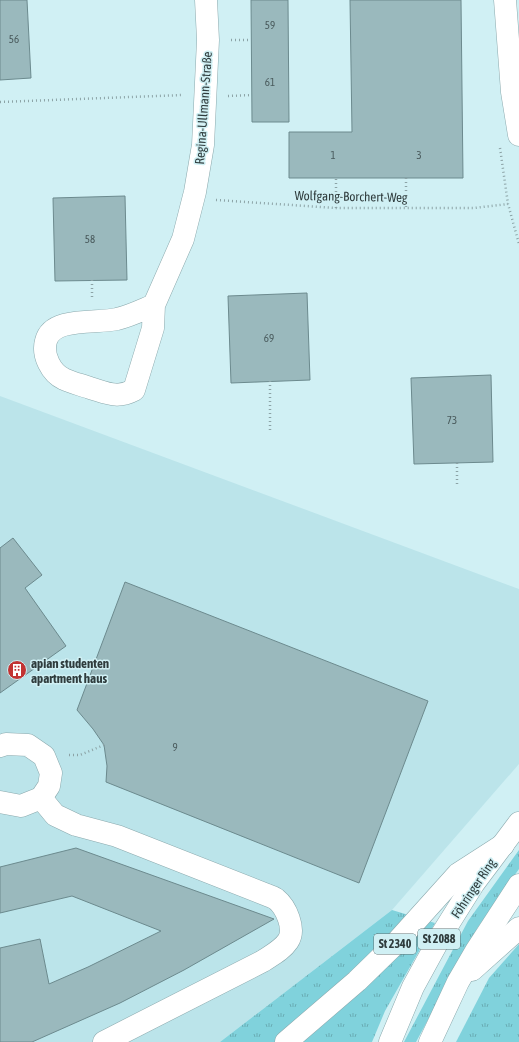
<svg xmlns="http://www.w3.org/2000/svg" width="519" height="1042" font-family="'Asap Condensed',sans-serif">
<defs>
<pattern id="grass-tufts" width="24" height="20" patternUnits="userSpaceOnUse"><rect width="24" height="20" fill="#80d2dc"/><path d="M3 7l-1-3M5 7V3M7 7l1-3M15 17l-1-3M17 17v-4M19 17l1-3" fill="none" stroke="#69acb4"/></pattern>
</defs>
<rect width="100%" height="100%" fill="#d0f0f4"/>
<path fill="#bbe4ea" d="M0,396L519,589V764L392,910L220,1042H0Z"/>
<g fill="url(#grass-tufts)">
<path d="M519,850V869L478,927L416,1042H404L468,921Z"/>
<path d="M392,910L435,923L385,1011L372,1042H220Z"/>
<path d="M519,944V1042H456L489,978Z"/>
</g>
<g fill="#9ab9bd" stroke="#6c8a8e">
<path d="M0,0H27L31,78L0,80Z"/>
<path d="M251,0H288L289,122H252Z"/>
<path d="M350,0H461L463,178H289V132H352Z"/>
<path d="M125,196L127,280L55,281L53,198Z"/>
<path d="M307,293L310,380L231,383L228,296Z"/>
<path d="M491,375L493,462L414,464L411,378Z"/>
<path d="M13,538L42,575L25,588L66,646L0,693V548Z"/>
<path d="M125,582L428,701L359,883L106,782L107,766L104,745L93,729L77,710Z"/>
<path d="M76,848L274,919L184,970L120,1003L32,1042H0V948L40,939L49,984L88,967L161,931L72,896L0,913V867Z"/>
</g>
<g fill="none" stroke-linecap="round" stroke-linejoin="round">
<g stroke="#8ba9ad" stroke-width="23">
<g id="minor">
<path d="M154,305C142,310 130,316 117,319C98,324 52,316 46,341C42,355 51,373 64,379C72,383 82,385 90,388C107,393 117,399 134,390L153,328L154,305L183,239L195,192L203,145L208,40L206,0"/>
<path d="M0,746L6,744L28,745L44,756L51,773L49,786L41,798L21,806L0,802"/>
<path d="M41,798L55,815L76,825L117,836L267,895C270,896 273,897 276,899C286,907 296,929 288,941C282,950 272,955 263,961L104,1042"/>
</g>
</g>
<g stroke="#8ba9ad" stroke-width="23">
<path id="major" d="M505,0L512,92L519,135"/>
</g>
<g stroke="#8ba9ad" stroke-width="23">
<g id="highway">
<path d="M472,970L519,928"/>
<path d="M286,1042L357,981L395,944L458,874L503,845"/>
<path d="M390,1042L413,987L442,934L474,883L519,823"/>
<path d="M430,1042L458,982L476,951L519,885"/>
</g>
</g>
<g stroke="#8ca3a6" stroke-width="2.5" stroke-dasharray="1 3" stroke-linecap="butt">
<path d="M231,40H251"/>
<path d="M228,96L252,95"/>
<path d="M0,102L183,95"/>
<path d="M500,148L508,204L519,244"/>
<path d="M216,200L336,208H474L508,204"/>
<path d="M406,207V178"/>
<path d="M336,208V178"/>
<path d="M92,280V300"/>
<path d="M270,381V431"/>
<path d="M457,463V485"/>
<path d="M69,755H80L104,745"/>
</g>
<use href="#minor" stroke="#fff" stroke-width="22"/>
<use href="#major" stroke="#fff" stroke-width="22"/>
<use href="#highway" stroke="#fff" stroke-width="22"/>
</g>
<defs>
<g id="building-disc" transform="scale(1)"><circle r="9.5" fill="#c23332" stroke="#d0f0f4"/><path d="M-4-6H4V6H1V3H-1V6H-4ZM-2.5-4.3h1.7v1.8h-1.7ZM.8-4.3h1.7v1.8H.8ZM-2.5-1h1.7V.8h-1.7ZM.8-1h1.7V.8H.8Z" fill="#fff"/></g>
</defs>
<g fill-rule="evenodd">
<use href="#building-disc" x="17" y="670"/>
</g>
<g text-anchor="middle" stroke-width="3" stroke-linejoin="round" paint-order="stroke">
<g font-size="11" fill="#4a5b5d">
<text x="270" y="29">59</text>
<text x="14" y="43">56</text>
<text x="270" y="86">61</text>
<text x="333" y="159">1</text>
<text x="419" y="159">3</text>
<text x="90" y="243">58</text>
<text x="269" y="342">69</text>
<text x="452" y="424">73</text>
<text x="175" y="751">9</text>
</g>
<g fill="#d0f0f4" stroke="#5f7274" stroke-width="1">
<rect x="418" y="929" width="42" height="20" rx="3"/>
<rect x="374" y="934" width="42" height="20" rx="3"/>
</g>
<g font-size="12" font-weight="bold" fill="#2f3c3d">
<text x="439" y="943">St 2088</text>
<text x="395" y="948">St 2340</text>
</g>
<g font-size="13" fill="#2f3c3d" stroke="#d0f0f4">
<text transform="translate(203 108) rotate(-86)" y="5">Regina-Ullmann-Straße</text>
<text transform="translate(351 196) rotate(1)" y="5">Wolfgang-Borchert-Weg</text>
<text transform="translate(473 888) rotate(-56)" y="5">Föhringer Ring</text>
</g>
<g font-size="13" font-weight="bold" fill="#2f3c3d" stroke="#d0f0f4" text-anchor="start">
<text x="31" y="668">apian studenten<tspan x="31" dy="15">apartment haus</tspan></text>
</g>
</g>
</svg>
